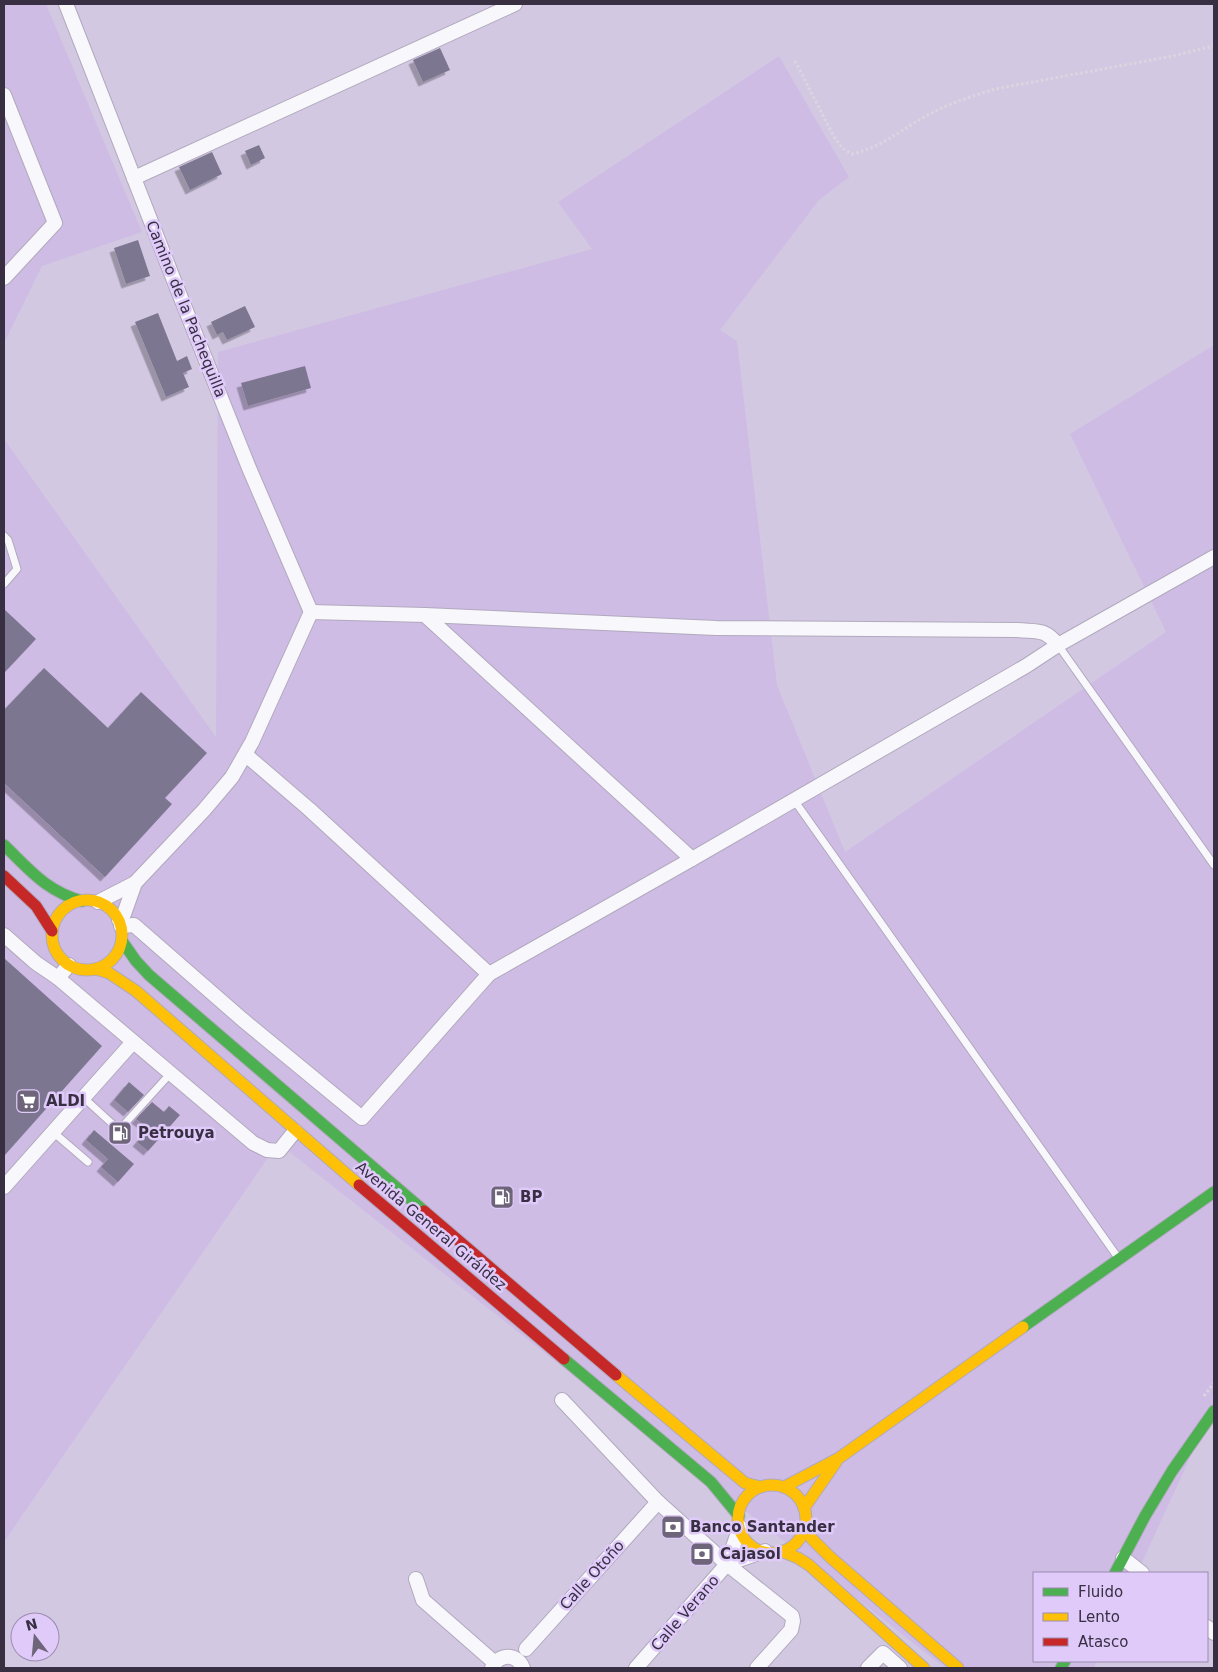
<svg xmlns="http://www.w3.org/2000/svg" width="1218" height="1672" font-family="'DejaVu Sans',sans-serif">
<defs>
<filter id="shadow"><feDropShadow dx="-4.5" dy="4.5" stdDeviation="0" flood-color="#0004"/></filter>
</defs>
<rect width="100%" height="100%" fill="#d3c8e2"/>
<g fill="#cebce5">
<path d="M4,4H46L142,232L42,266L4,343Z"/>
<path d="M779,56L849,177L819,200L720,330L737,341L777,685L845,852L1166,632L1070,434L1214,345V1406L1137,1573H1034V1661H1097L1094,1668H945L278,1143L4,1542V439L216,737L218,352L592,249L558,202Z"/>
</g>
<g fill="#7d7690" filter="url(#shadow)">
<path d="M440,48L450,70L423,82L413,60Z"/>
<path d="M259,145L265,158L251,165L245,151Z"/>
<path d="M212,152L222,174L190,190L179,167Z"/>
<path d="M138,240L150,276L126,284L114,248Z"/>
<path d="M245,306L255,327L227,340L223,332L217,335L211,322Z"/>
<path d="M158,313L177,361L187,356L192,369L183,373L189,387L166,397L135,322Z"/>
<path d="M305,366L311,388L248,406L241,383Z"/>
<path d="M4,609L36,639L4,673Z"/>
<path d="M44,668L108,728L141,692L207,753L165,798L172,804L105,877L4,783V710Z"/>
<path d="M4,958L102,1046L4,1156Z"/>
<path d="M129,1082L144,1095L128,1112L114,1100Z"/>
<path d="M152,1102L164,1112L169,1106L180,1115L148,1151L137,1142L149,1129L136,1119Z"/>
<path d="M94,1130L134,1164L118,1182L101,1167L108,1159L86,1140Z"/>
</g>
<g fill="none" stroke-linecap="round" stroke-linejoin="round">
<g stroke="#b1a9bd" stroke-width="9">
<g id="lane">
<path d="M4,536L8,540L17,569L4,584"/>
<path d="M1058,645L1214,865"/>
<path d="M794,800L1119,1259"/>
<path d="M84,1098L119,1130L170,1074"/>
<path d="M53,1132L88,1162"/>
</g>
</g>
<g stroke="#b1a9bd" stroke-width="16">
<g id="street">
<path d="M66,4L173,278L249,468L311,612"/>
<path d="M4,95L55,223L4,278"/>
<path d="M134,178L515,4"/>
<path d="M311,612L425,615L716,628L1017,630C1038,632 1044,628 1058,645"/>
<path d="M246,755L309,809L489,974L692,859L425,615"/>
<path d="M692,859L1026,666L1058,645L1214,557"/>
<path d="M98,902L135,883L204,810L232,777L252,742L311,612"/>
<path d="M119,920L124,914L135,883"/>
<path d="M121,926L134,925L243,1020L362,1118L489,974"/>
<path d="M4,935L36,963L58,978L253,1143L267,1150L279,1151L295,1131"/>
<path d="M58,978L69,965"/>
<path d="M4,1187L133,1042"/>
<path d="M562,1400L658,1502L727,1564L792,1616L793,1621L791,1630L757,1668"/>
<path d="M1123,1558L1142,1573"/>
<path d="M727,1564L765,1551"/>
<path d="M416,1579L423,1600L495,1663"/>
<path d="M1207,1627L1214,1633"/>
<path d="M526,1649L658,1502"/>
<path d="M492,1668C499,1653 517,1653 523,1668"/>
<path d="M636,1668L727,1564L740,1527"/>
<path d="M868,1668L883,1653L900,1668"/>
</g>
</g>
<g stroke="#b1a9bd" stroke-width="13">
<g id="fast">
<path d="M4,845C30,870 46,891 82,901"/>
<path d="M122,941L136,961L149,975L424,1211"/>
<path d="M1023,1327L1214,1192"/>
<path d="M564,1359L711,1482L739,1516"/>
<path d="M1115,1573L1145,1516L1172,1471L1214,1411"/>
<path d="M1061,1668L1065,1661"/>
</g>
</g>
<g stroke="#b1a9bd" stroke-width="13">
<g id="slow">
<circle cx="87" cy="935" r="35"/>
<path d="M96,969L109,973L136,991L359,1185"/>
<path d="M616,1375L745,1483L761,1487"/>
<circle cx="772" cy="1519" r="34"/>
<path d="M784,1487L839,1458L1023,1327"/>
<path d="M804,1508L836,1462"/>
<path d="M805,1525L812,1539L830,1557L958,1668"/>
<path d="M781,1551L798,1558L809,1565L924,1668"/>
</g>
</g>
<g stroke="#b1a9bd" stroke-width="13">
<g id="jam">
<path d="M4,876L36,906L52,931"/>
<path d="M359,1185L564,1359"/>
<path d="M424,1211L616,1375"/>
</g>
</g>
<g stroke="#dad6df" stroke-width="3" stroke-dasharray="2.5 2.5" stroke-linecap="butt">
<path d="M795,61L833,135L842,148L852,154C883,147 903,128 930,114C950,103 973,96 995,89L1173,56L1214,46"/>
<path d="M1204,1396L1214,1383"/>
</g>
<use href="#lane" stroke="#f8f7fb" stroke-width="7"/>
<use href="#street" stroke="#f8f7fb" stroke-width="14"/>
<use href="#fast" stroke="#4caf50" stroke-width="11"/>
<use href="#slow" stroke="#ffc107" stroke-width="11"/>
<use href="#jam" stroke="#c62828" stroke-width="11"/>
</g>
<defs>
<g id="supermarket-square" transform="scale(1.25)"><rect x="-9" y="-9" width="18" height="18" rx="4" fill="#6e657a" stroke="#dfcafa"/><path d="M-6-5.5h2.5l.6 2H6L4.5 2H-2.5L-4.4-4H-6ZM-1.5 3.2a1.3 1.3 0 1 0 .1 0ZM3 3.2a1.3 1.3 0 1 0 .1 0Z" fill="#fff"/></g>
<g id="fuel-square" transform="scale(1.25)"><rect x="-9" y="-9" width="18" height="18" rx="4" fill="#6e657a" stroke="#dfcafa"/><path d="M-5.5-6h7V0h2V4h1.3V-2.5L3-4.5l.8-.8L6-3V5H2.5V1h-1V6h-7ZM-4.2-4.7v3.2H.2V-4.7Z" fill="#fff"/></g>
<g id="bank-square" transform="scale(1.25)"><rect x="-9" y="-9" width="18" height="18" rx="4" fill="#6e657a" stroke="#dfcafa"/><path d="M-6-4H6V4H-6ZM0-2.3a2.3 2.3 0 1 0 0 4.6a2.3 2.3 0 1 0 0-4.6Z" fill="#fff"/></g>
</defs>
<g fill-rule="evenodd">
<use href="#supermarket-square" x="28" y="1101"/>
<use href="#fuel-square" x="120" y="1133"/>
<use href="#fuel-square" x="502" y="1197"/>
<use href="#bank-square" x="673" y="1527"/>
<use href="#bank-square" x="702" y="1554"/>
</g>
<g text-anchor="middle" stroke-width="5" stroke-linejoin="round" paint-order="stroke">
<g font-size="15" fill="#382f42" stroke="#dfcafa">
<text transform="translate(186 309) rotate(68)" y="5">Camino de la Pachequilla</text>
<text transform="translate(431 1226) rotate(40)" y="5">Avenida General Giráldez</text>
<text transform="translate(592 1575) rotate(-48)" y="5">Calle Otoño</text>
<text transform="translate(685 1613) rotate(-49)" y="5">Calle Verano</text>
</g>
<g font-size="15" font-weight="bold" fill="#382f42" stroke="#dfcafa" text-anchor="start">
<text x="46" y="1106">ALDI</text>
<text x="138" y="1138">Petrouya</text>
<text x="520" y="1202">BP</text>
<text x="690" y="1532">Banco Santander</text>
<text x="720" y="1559">Cajasol</text>
</g>
</g>
<rect width="1218" height="1672" fill="none" stroke="#382f42" stroke-width="10"/>
<rect x="1033" y="1572" width="175" height="90" fill="#dfcafa" stroke="#9c8cb0"/>
<rect x="1043" y="1588" width="25" height="8" fill="#4caf50" stroke="#9c8cb0"/>
<text x="1078" y="1597" font-size="15" fill="#382f42">Fluido</text>
<rect x="1043" y="1613" width="25" height="8" fill="#ffc107" stroke="#9c8cb0"/>
<text x="1078" y="1622" font-size="15" fill="#382f42">Lento</text>
<rect x="1043" y="1638" width="25" height="8" fill="#c62828" stroke="#9c8cb0"/>
<text x="1078" y="1647" font-size="15" fill="#382f42">Atasco</text>
<g transform="translate(35 1637) rotate(344)"><circle r="24" fill="#dfcafa" stroke="#9c8cb0"/>
<path d="M0-4L9 19L0 12L-9 19Z" fill="#6e657a"/>
<text y="-8" font-size="14" font-weight="bold" text-anchor="middle" fill="#382f42">N</text>
</g>
</svg>
